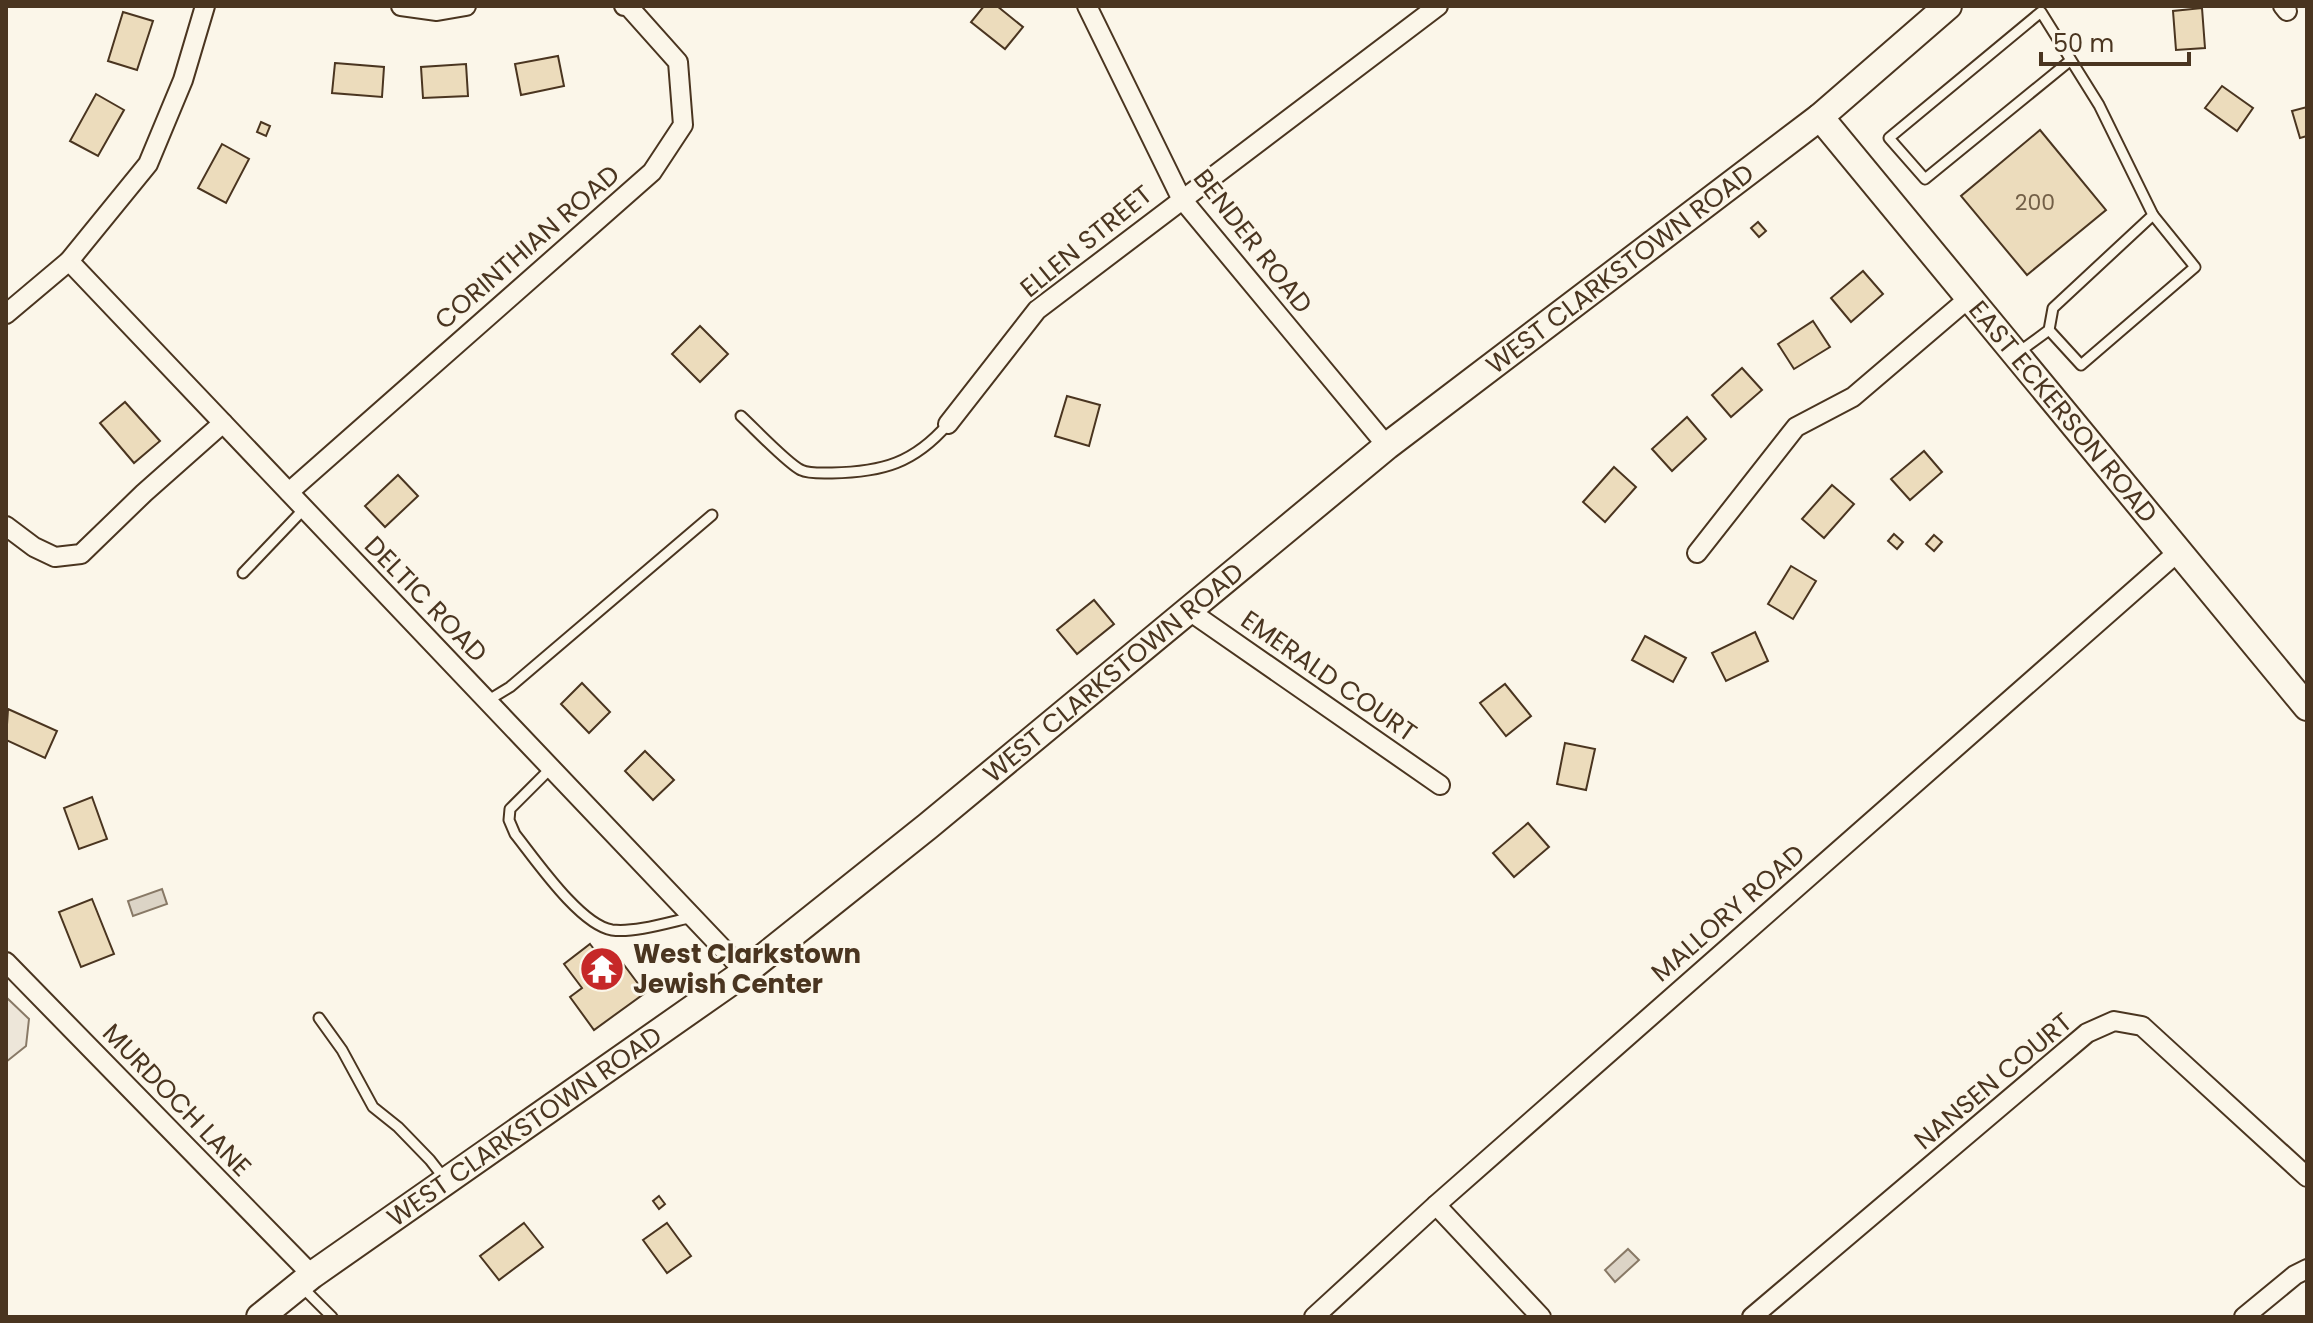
<svg xmlns="http://www.w3.org/2000/svg" width="2313" height="1323" font-family="Poppins,sans-serif">
<rect width="100%" height="100%" fill="#fbf6e9"/>
<path fill="#ede6d9" stroke="#887966" stroke-width="2" d="M6,997L29,1019L26,1046L6,1062Z"/>
<g fill="#dcd4c6" stroke="#887966" stroke-width="2">
<path d="M162,889L167,904L133,916L128,901Z"/>
<path d="M1628,1249L1639,1260L1615,1282L1605,1270Z"/>
</g>
<g fill="#ecdcbc" stroke="#4a3520" stroke-width="2">
<path d="M984,6H997L1023,27L1005,49L971,22Z"/>
<path d="M2202,8L2205,48L2176,50L2173,11Z"/>
<path d="M123,12L153,21L137,70L108,61Z"/>
<path d="M558,56L564,86L521,95L515,64Z"/>
<path d="M335,63L384,67L382,97L332,93Z"/>
<path d="M466,64L468,96L423,98L421,67Z"/>
<path d="M2222,86L2253,108L2237,131L2205,108Z"/>
<path d="M96,94L124,110L98,156L70,141Z"/>
<path d="M2307,107V136L2300,138L2292,111Z"/>
<path d="M261,122L270,126L266,136L257,132Z"/>
<path d="M2040,130L2106,210L2027,275L1961,196Z"/>
<path d="M222,144L249,159L226,203L198,188Z"/>
<path d="M1758,222L1766,231L1759,237L1751,228Z"/>
<path d="M1863,271L1883,294L1851,322L1831,298Z"/>
<path d="M1813,321L1830,347L1794,369L1778,344Z"/>
<path d="M700,326L728,354L700,382L672,354Z"/>
<path d="M1742,368L1762,390L1731,417L1712,395Z"/>
<path d="M1067,396L1100,405L1089,446L1055,436Z"/>
<path d="M125,402L160,441L134,463L100,423Z"/>
<path d="M1687,417L1706,439L1672,471L1652,449Z"/>
<path d="M1924,451L1942,472L1910,500L1891,479Z"/>
<path d="M1614,467L1636,487L1605,522L1583,502Z"/>
<path d="M398,475L418,496L385,527L365,506Z"/>
<path d="M1832,485L1854,504L1824,538L1802,519Z"/>
<path d="M1894,534L1903,542L1897,549L1888,541Z"/>
<path d="M1934,535L1942,542L1934,551L1926,544Z"/>
<path d="M1791,566L1816,581L1793,619L1768,604Z"/>
<path d="M1094,600L1114,624L1077,654L1057,630Z"/>
<path d="M1755,632L1768,661L1726,681L1712,653Z"/>
<path d="M1645,636L1686,658L1673,682L1632,660Z"/>
<path d="M582,683L610,712L589,733L561,704Z"/>
<path d="M1505,684L1531,716L1506,736L1480,703Z"/>
<path d="M8,709L57,731L45,758L6,740Z"/>
<path d="M1565,743L1595,749L1586,790L1557,784Z"/>
<path d="M645,751L674,780L653,800L625,771Z"/>
<path d="M92,797L107,839L79,849L64,808Z"/>
<path d="M1528,823L1549,847L1514,877L1493,853Z"/>
<path d="M92,899L114,954L81,967L59,912Z"/>
<path d="M590,944L604,962L615,953L645,993L594,1030L570,997L582,988L564,964Z"/>
<path d="M659,1196L665,1204L659,1209L653,1201Z"/>
<path d="M524,1223L543,1247L499,1280L480,1256Z"/>
<path d="M667,1223L691,1256L667,1273L643,1240Z"/>
</g>
<g fill="none" stroke-linecap="round" stroke-linejoin="round">
<g stroke="#4a3520" stroke-width="13">
<g id="lane">
<path d="M2049,330L2081,365L2195,267L2153,215"/>
<path d="M2019,352L2049,330L2053,308L2153,215L2099,105L2041,12L1889,138L1925,179L2071,60"/>
<path d="M741,416C754,428 788,464 801,470C809,474 824,473 832,473C883,472 914,463 948,424"/>
<path d="M243,573L304,509"/>
<path d="M487,701L510,687L712,515"/>
<path d="M551,768L510,809L509,820L515,834C535,859 580,925 612,930C635,933 670,922 693,917"/>
<path d="M319,1018L342,1050L373,1107L398,1127L430,1160L444,1178"/>
<path d="M302,1287L332,1317"/>
</g>
</g>
<g stroke="#4a3520" stroke-width="22">
<g id="street">
<path d="M401,6L437,11L466,6"/>
<path d="M1087,6L1181,198L1387,446"/>
<path d="M2283,6L2287,11"/>
<path d="M69,261L745,972"/>
<path d="M6,314L69,261L148,164L183,80L205,6"/>
<path d="M948,424L1037,310L1438,6"/>
<path d="M289,492L652,172L683,125L678,62L628,6H624"/>
<path d="M6,526L34,547L55,557L81,554L144,493L223,423"/>
<path d="M1697,553L1796,427L1853,397L1969,298"/>
<path d="M1188,610L1440,785"/>
<path d="M6,962L312,1275"/>
<path d="M1436,1205L1541,1317"/>
<path d="M1314,1317L1436,1205L2179,551"/>
<path d="M1752,1317L2087,1033L2114,1021L2142,1026L2307,1177"/>
<path d="M2244,1317L2295,1275L2307,1269"/>
</g>
</g>
<g stroke="#4a3520" stroke-width="30">
<g id="secondary">
<path id="s1" d="M1820,117L2307,707"/>
<path id="s2" d="M260,1317L312,1275L745,972L928,826L1387,446L1820,117L1948,6"/>
</g>
</g>
<use href="#lane" stroke="#fbf6e9" stroke-width="9"/>
<use href="#street" stroke="#fbf6e9" stroke-width="18"/>
<use href="#secondary" stroke="#fbf6e9" stroke-width="26"/>
</g>
<defs>
<g id="temple-disc" transform="scale(2.3)"><circle r="9.5" fill="#c62828" stroke="#fbf6e9"/><path d="M0-6L5-2H3V0L6.5 2.5H4V6H1.5V3h-3V6H-4V2.5H-6.5L-3 0V-2H-5Z" fill="#fff"/></g>
</defs>
<g fill-rule="evenodd">
<use href="#temple-disc" x="602" y="969"/>
</g>
<g text-anchor="middle" stroke-width="6" stroke-linejoin="round" paint-order="stroke">
<g font-size="22" fill="#725f47">
<text x="2035" y="210">200</text>
</g>
<g font-size="26" fill="#4a3520" stroke="#fbf6e9">
<text transform="translate(1086 241) rotate(-39)" y="9">ELLEN STREET</text>
<text transform="translate(1253 241) rotate(52)" y="9">BENDER ROAD</text>
<text transform="translate(527 247) rotate(-41)" y="9">CORINTHIAN ROAD</text>
<text dy="9" stroke="none"><textPath href="#s2" startOffset="1718">WEST CLARKSTOWN ROAD</textPath></text>
<text dy="9" stroke="none"><textPath href="#s1" startOffset="382">EAST ECKERSON ROAD</textPath></text>
<text transform="translate(426 599) rotate(46)" y="9">DELTIC ROAD</text>
<text dy="9" stroke="none"><textPath href="#s2" startOffset="1070">WEST CLARKSTOWN ROAD</textPath></text>
<text transform="translate(1329 676) rotate(35)" y="9">EMERALD COURT</text>
<text transform="translate(1728 913) rotate(-41)" y="9">MALLORY ROAD</text>
<text transform="translate(1993 1081) rotate(-40)" y="9">NANSEN COURT</text>
<text transform="translate(177 1100) rotate(46)" y="9">MURDOCH LANE</text>
<text dy="9" stroke="none"><textPath href="#s2" startOffset="326">WEST CLARKSTOWN ROAD</textPath></text>
</g>
<g font-size="26" font-weight="bold" fill="#4a3520" stroke="#fbf6e9" text-anchor="start">
<text x="633" y="963">West Clarkstown<tspan x="633" dy="30">Jewish Center</tspan></text>
</g>
</g>
<rect width="2313" height="1323" fill="none" stroke="#4a3520" stroke-width="16"/>
<path d="M2041 52v12h148v-12" fill="none" stroke="#4a3520" stroke-width="4"/>
<text x="2053" y="52" font-size="24" fill="#4a3520" stroke="#fbf6e9" stroke-width="6" paint-order="stroke">50 m</text>
</svg>
